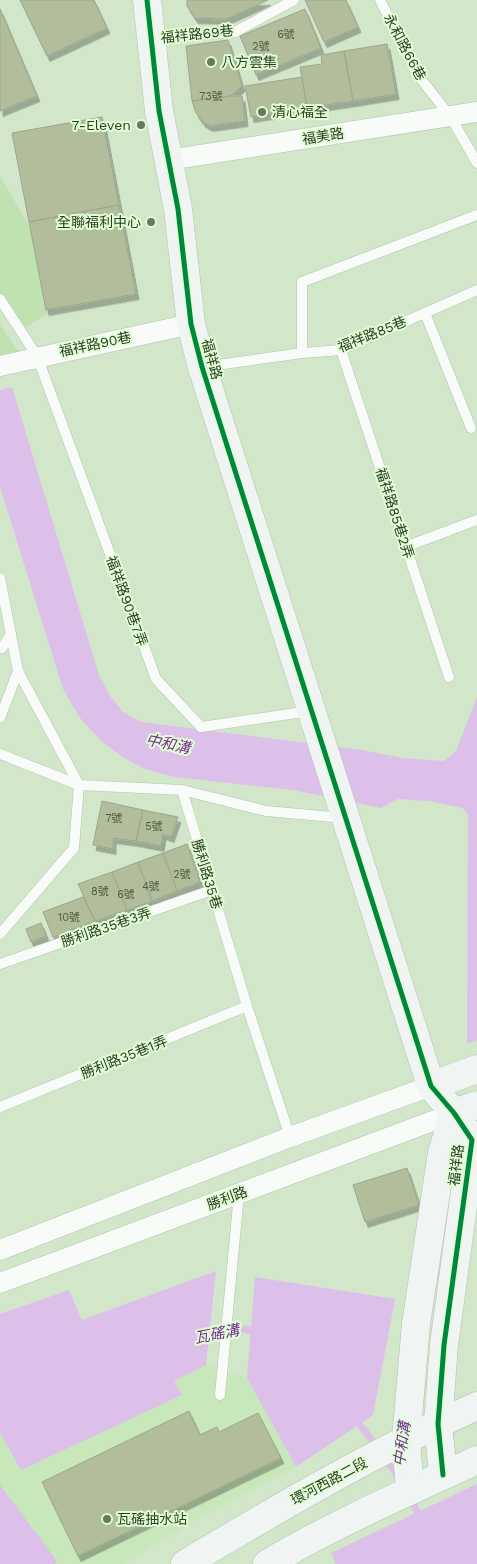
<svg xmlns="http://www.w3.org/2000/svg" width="477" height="1564" font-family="'Work Sans','Noto Sans TC',sans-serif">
<defs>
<filter id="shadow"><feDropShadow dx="3" dy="5.5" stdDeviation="0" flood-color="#0004"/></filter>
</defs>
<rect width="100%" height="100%" fill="#d2e6ca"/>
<path fill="#c8e7ba" d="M206,1365L247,1378L296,1467L206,1514L124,1564H0V1433L21,1469L182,1395L174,1381Z"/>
<g fill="#c0e2b1">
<path d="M0,176L71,298L25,328L0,292Z"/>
<path d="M0,324L20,354L0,359Z"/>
</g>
<g fill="#ddc0ea">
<path d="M12,387L99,675L110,696L123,712L141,722L362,750L403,758L444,761L456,751L477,697V1040L467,1044L468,816L463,808L429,801L398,799L381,808L293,790L174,777L145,769L124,758L100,740L80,718L63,689L0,487V390Z"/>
<path d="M216,1271L206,1365L174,1381L182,1395L21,1470L0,1433V1314L69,1290L82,1320Z"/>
<path d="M255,1277L395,1299L373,1415L296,1467L247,1378Z"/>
<path d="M477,1484V1564H336L331,1553Z"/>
<path d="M0,1485L57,1561L54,1564H0Z"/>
</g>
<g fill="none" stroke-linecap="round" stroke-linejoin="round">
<g stroke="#ddc0ea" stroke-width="7">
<path d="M201,1337L246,1329L259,1332"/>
<path d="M355,1418L377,1447"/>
<path d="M385,1458L397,1475"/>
<path d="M409,1497L422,1520"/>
</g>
</g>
<g fill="#b2bd9b" stroke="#9ba68e" filter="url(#shadow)">
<path d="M20,0H94L107,28L47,56Z"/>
<path d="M187,0H268L227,19L195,18L187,6Z"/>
<path d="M305,0H346L358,27L324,42Z"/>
<path d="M0,9L37,96L0,111Z"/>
<path d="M305,9L321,48L256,75L240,36Z"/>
<path d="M228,40L242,86L231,96L192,101L186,46Z"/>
<path d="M387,44L396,94L353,101L344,51Z"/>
<path d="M344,51L353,101L307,108L300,67L322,64L321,55Z"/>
<path d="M302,77L307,108L251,117L245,86Z"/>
<path d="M231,96H242L245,121L210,126L203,122L196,113L192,101Z"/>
<path d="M102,117L119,205L29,222L12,133Z"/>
<path d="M119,205L136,294L46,310L29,222Z"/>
<path d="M102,801L143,810L136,841L113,838V849L93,845Z"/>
<path d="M143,810L178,817L171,837L163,834L161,846L136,841Z"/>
<path d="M187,844L200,882L177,891L163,853Z"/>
<path d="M163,853L177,891L152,901L138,862Z"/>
<path d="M138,862L152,901L127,910L112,872Z"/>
<path d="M112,872L127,910L95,921L78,884Z"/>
<path d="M83,897L95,921L53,937L43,912Z"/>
<path d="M41,923L46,936L31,942L26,929Z"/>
<path d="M407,1168L419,1205L365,1222L353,1185Z"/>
<path d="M189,1411L200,1435L217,1427L219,1432L258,1413L281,1458L78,1556L42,1482Z"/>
</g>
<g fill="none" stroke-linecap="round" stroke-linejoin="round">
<g stroke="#b4c4ad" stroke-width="11">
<g id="lane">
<path d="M380,0L417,74L450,116L477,163"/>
<path d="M152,39L235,32L294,0"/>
<path d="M0,299L37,356L156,679L201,727L310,711"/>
<path d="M425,313L471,428"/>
<path d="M341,350L449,677"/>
<path d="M302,353V282L477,215"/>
<path d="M203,367L302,353L341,350L477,290"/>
<path d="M405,547L477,520"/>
<path d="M0,578L18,671L0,718"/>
<path d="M0,648H2L11,634"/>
<path d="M0,754L79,785L182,790L247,1006L290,1137"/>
<path d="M182,790L266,811L344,818"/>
<path d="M0,934L74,848L79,785L18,671"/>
<path d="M0,964L212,890"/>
<path d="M0,1107L247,1006"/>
<path d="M220,1395L239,1194"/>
</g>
</g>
<g stroke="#b4c4ad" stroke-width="21">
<g id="street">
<path d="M168,160L477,112"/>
<path d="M0,366L191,324"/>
<path d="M0,1250L290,1137L431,1086"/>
<path d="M0,1283L454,1113"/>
</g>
</g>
<g stroke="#b4c4ad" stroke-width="29">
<g id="secondary">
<path d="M147,0L159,111L178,209L191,324L202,367L431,1086L454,1113L472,1140L444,1345L438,1424L443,1475"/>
<path d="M431,1086L477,1069"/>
<path d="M454,1113L477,1105"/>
<path d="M410,1490L406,1440L416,1324L442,1153L454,1113"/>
<path d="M185,1564C280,1507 376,1451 477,1406"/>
<path d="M267,1564C334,1524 406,1493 477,1460"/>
</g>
</g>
<use href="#lane" stroke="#f8fbf7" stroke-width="10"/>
<use href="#street" stroke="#f8fbf7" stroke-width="20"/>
<use href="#secondary" stroke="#f0f4f3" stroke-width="28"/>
<g stroke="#e0fed3" stroke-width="8">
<path id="cycleway" d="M147,0L159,111L178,209L191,324L202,367L431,1086L454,1113L472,1140L444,1345L438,1424L443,1475"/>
</g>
<use href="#cycleway" stroke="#00873e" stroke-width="5"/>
</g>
<g fill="#687861" stroke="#e0fed3" stroke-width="2">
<circle cx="211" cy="62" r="5"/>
<circle cx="262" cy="112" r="5"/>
<circle cx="141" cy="125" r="5"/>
<circle cx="151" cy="222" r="5"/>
<circle cx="107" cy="1519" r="5"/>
</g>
<g text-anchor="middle" stroke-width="4" stroke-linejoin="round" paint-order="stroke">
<g font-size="11" fill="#505d45">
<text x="286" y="38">6號</text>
<text x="261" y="50">2號</text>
<text x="211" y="100">73號</text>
<text x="114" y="822">7號</text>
<text x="154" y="830">5號</text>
<text x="182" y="878">2號</text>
<text x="151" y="890">4號</text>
<text x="100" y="895">8號</text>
<text x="126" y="898">6號</text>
<text x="69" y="921">10號</text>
</g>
<g font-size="14" fill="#2f3d28" stroke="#e0fed3">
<text transform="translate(197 34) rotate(-6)" y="5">福祥路69巷</text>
<text transform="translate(405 47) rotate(62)" y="5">永和路66巷</text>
<text transform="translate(323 136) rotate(-9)" y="5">福美路</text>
<text transform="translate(372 334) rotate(-22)" y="5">福祥路85巷</text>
<text transform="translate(95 344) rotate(-12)" y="5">福祥路90巷</text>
<text transform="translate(212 359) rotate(75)" y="5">福祥路</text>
<text transform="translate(395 513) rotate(72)" y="5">福祥路85巷2弄</text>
<text transform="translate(127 601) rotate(70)" y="5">福祥路90巷7弄</text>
<text transform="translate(207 874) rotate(73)" y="5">勝利路35巷</text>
<text transform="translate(106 927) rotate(-19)" y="5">勝利路35巷3弄</text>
<text transform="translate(124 1057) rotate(-22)" y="5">勝利路35巷1弄</text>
<text transform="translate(456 1165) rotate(-83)" y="5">福祥路</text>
<text transform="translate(227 1198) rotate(-20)" y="5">勝利路</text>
<text transform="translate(329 1481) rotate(-28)" y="5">環河西路二段</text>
</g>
<g font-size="14" fill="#2f3d28" stroke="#e0fed3" text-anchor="start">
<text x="221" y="67">八方雲集</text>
<text x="272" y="117">清心福全</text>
<text x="131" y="130" text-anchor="end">7-Eleven</text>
<text x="141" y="227" text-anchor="end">全聯福利中心</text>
<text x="117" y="1524">瓦磘抽水站</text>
</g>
<g font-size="15" font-style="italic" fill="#7a2e95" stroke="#e0fed3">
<text transform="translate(168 744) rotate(12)" y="5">中和溝</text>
<text transform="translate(217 1334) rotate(-11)" y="5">瓦磘溝</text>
<text transform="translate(402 1444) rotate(-82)" y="5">中和溝</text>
</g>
</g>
</svg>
